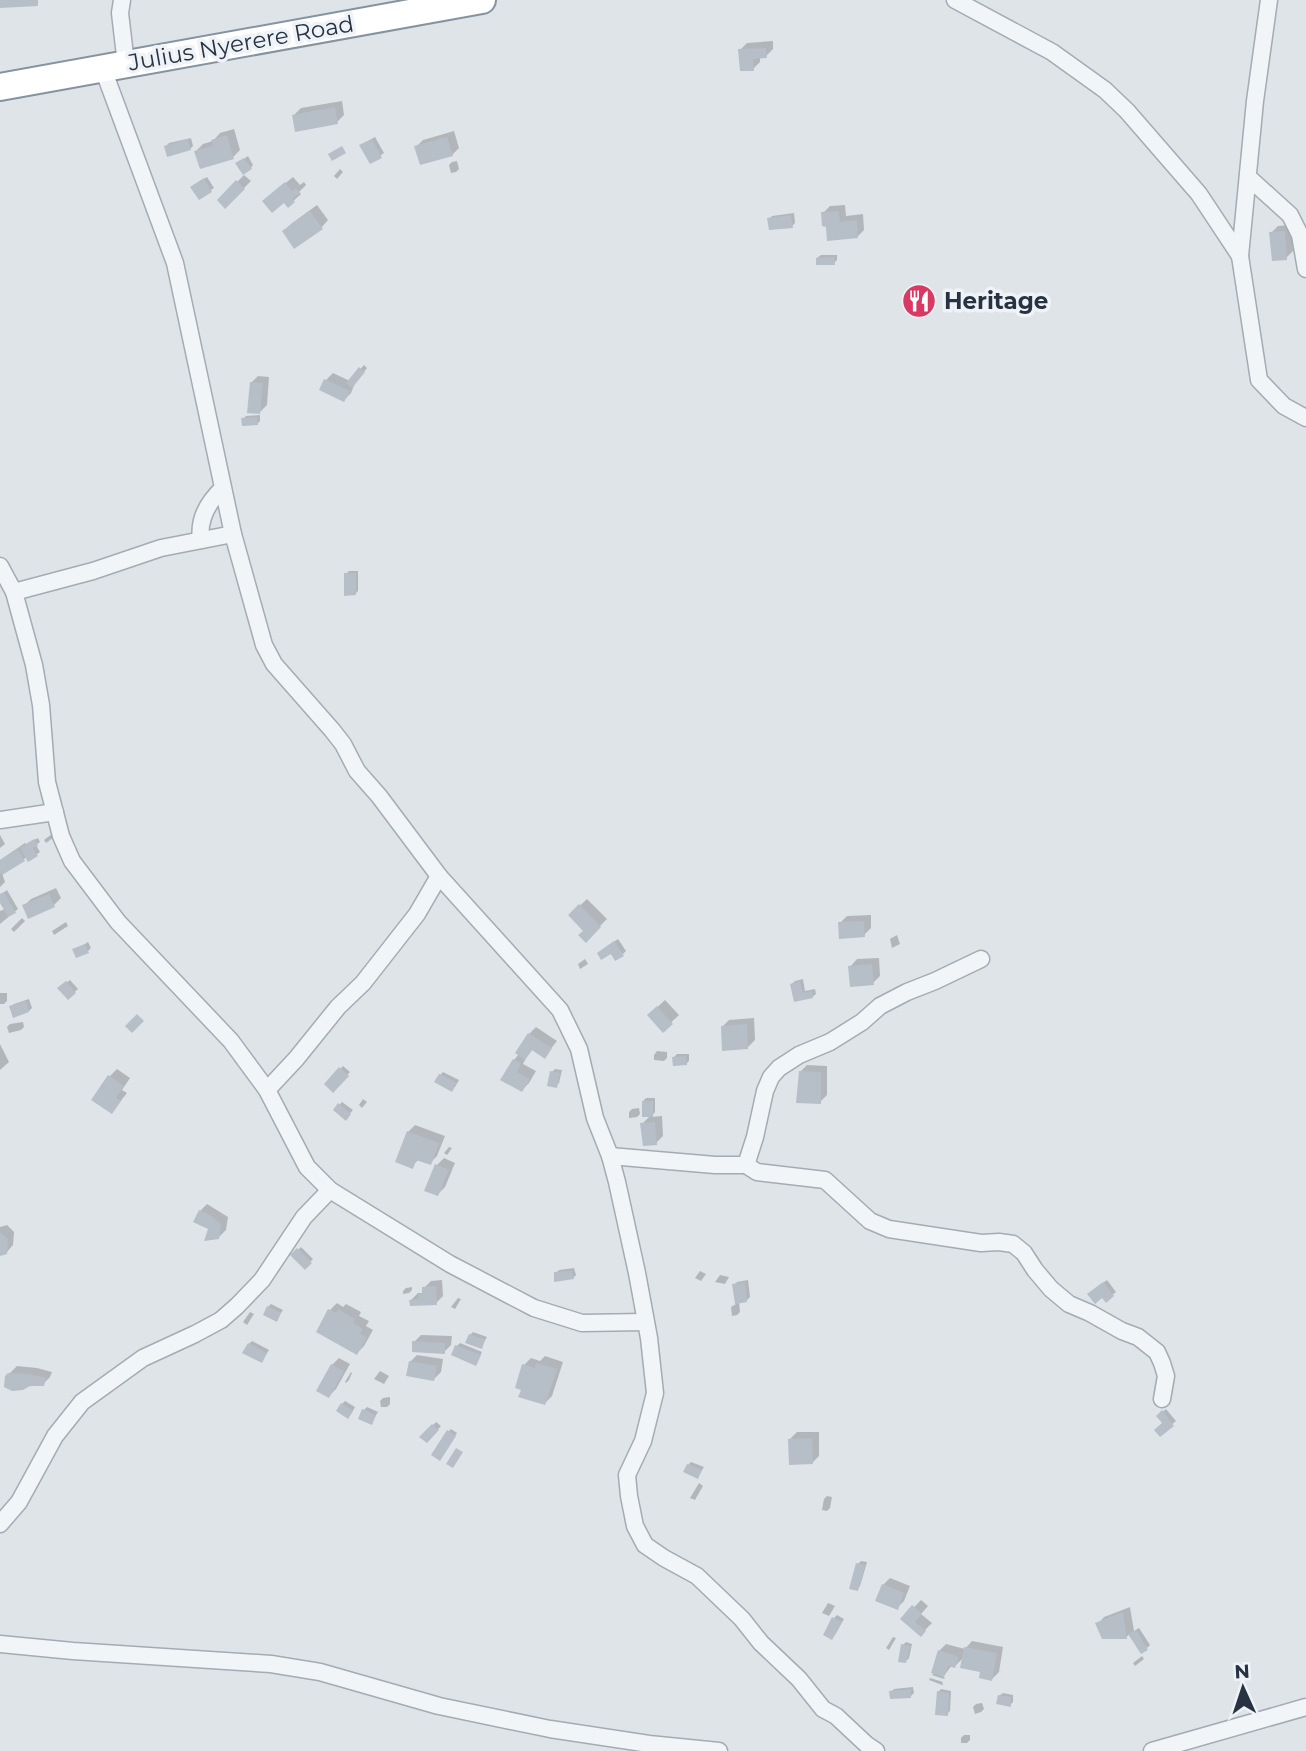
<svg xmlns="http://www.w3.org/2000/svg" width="1306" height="1751" font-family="Montserrat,sans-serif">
<rect width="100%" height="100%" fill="#dfe4e9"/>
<g fill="#0003">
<path d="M773,41V49L766,56H760V62L753,69L740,50L747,43Z"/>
<path d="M342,101L344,115L337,122L294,115L301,108Z"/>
<path d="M234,129L240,150L233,157L196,151L203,144L213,141L220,133Z"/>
<path d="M454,131L459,148L452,155L416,147L423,140Z"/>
<path d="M375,137L384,153L371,162L364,143Z"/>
<path d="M191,138L193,146L190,149L166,146L169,143Z"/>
<path d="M248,156L253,165L251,168L241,161Z"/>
<path d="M457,161L459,169L456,172L451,173L449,165L452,162Z"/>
<path d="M340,169L343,172L337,179L334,176Z"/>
<path d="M244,175L251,181L225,207L219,200Z"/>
<path d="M207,177L214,188L199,198L196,184Z"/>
<path d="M293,177L300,185L304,182L306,185L299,192L301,194L289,205L271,195Z"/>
<path d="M317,205L328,220L322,227L284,231L291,224Z"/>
<path d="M845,205L846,216L863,214L864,230L857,237L828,225L823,213L830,206Z"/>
<path d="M794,213L795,223L792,226L769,219L772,216Z"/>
<path d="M1291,225L1293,251L1286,258L1271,233L1278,226Z"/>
<path d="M821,255H837V260L834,263L817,258Z"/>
<path d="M364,365L367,368L355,383L351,393L344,400L326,380L333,373L350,381Z"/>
<path d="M258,376L269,377L267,405L260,412L251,383Z"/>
<path d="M260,415V421L257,424L243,419L246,416Z"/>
<path d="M349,571H358V591L355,594L346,574Z"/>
<path d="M52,834L54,837L46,843L44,840Z"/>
<path d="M0,835L5,844L0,848Z"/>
<path d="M38,838L40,842L36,845L40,852L37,854L27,857L2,873L5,882L0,887V860L25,843L26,844Z"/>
<path d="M56,888L61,898L54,905L24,906L31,899Z"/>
<path d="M7,890L18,909L0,924V911L5,909L0,901V895Z"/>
<path d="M587,899L607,919L586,940L585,930L570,915Z"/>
<path d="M871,915V928L864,935L840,923L847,916Z"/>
<path d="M22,918L25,921L14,932L11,929Z"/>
<path d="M66,922L68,926L54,935L52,931Z"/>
<path d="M897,935L900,944L892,948L890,939Z"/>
<path d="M618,939L626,951L623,954L602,950Z"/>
<path d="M88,942L91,948L88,951L75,950Z"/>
<path d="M879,958L880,976L873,983L850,967L857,959Z"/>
<path d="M585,959L588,964L580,969L578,964Z"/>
<path d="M803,979L805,991L815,989L816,994L812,997L796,1000L792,984L795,981Z"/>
<path d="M70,980L78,989L68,998L60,988Z"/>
<path d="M0,993H7V1001L4,1004H0Z"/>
<path d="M29,999L32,1008L29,1011L11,1007L14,1004Z"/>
<path d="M665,1000L679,1015L663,1030L649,1015Z"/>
<path d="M754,1018L755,1040L748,1047L722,1027L729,1020Z"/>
<path d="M23,1022L24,1027L21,1030L9,1033L7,1027L10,1024Z"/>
<path d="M536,1027L557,1041L545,1056L533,1049L527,1056L523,1064L536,1071L529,1083L522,1090L503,1080L514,1060L519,1054L529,1034Z"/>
<path d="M0,1044L9,1062L0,1070Z"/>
<path d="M657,1051L667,1052V1058L664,1061L654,1060V1055Z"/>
<path d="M677,1054H689V1061L686,1064L674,1057Z"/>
<path d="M807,1065L827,1066V1095L820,1102L800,1072Z"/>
<path d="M343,1066L350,1072L333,1090L326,1084Z"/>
<path d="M117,1069L130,1078L122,1090L127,1093L112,1112L94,1100L110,1076Z"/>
<path d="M555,1069L562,1070L559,1083L556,1086L552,1072Z"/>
<path d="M443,1072L459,1080L455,1087L440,1075Z"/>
<path d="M646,1098H655V1112L651,1117L662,1116L663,1136L656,1143L642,1124L651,1115L643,1101Z"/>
<path d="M363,1099L367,1102L362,1108L359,1105Z"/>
<path d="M342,1102L353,1110L346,1118L335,1110Z"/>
<path d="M639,1108L640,1114L637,1117L629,1118V1112L632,1109Z"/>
<path d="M415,1125L445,1136L437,1156L430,1163L419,1159L412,1166L408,1132Z"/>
<path d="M449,1147L452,1148L447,1155L444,1153Z"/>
<path d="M444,1158L455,1163L445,1187L438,1194L437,1165Z"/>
<path d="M207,1204L228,1217L226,1230L219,1237L200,1211Z"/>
<path d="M7,1225L14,1232L13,1245L6,1253L0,1254V1227Z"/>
<path d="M301,1247L313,1259L305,1267L293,1255Z"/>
<path d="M574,1268L576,1275L573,1278L556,1273L559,1270Z"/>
<path d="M700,1271L706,1274L701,1281L695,1278Z"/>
<path d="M720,1275L729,1277L725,1284L715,1282Z"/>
<path d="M442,1280L443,1296L436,1303L411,1300L418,1293H422L424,1291V1288L431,1281Z"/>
<path d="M748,1280L750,1297L747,1300L739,1301L740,1312L737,1315L732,1316L731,1307L736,1304L734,1285L737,1282Z"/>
<path d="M1107,1280L1116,1292L1106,1300L1092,1291Z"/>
<path d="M412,1287V1290L409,1293L403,1294V1291L406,1288Z"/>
<path d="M458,1298L461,1299L455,1309L451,1307Z"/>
<path d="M337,1303L343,1307L346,1304L361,1312L359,1316L369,1321L366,1326L373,1330L364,1346L357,1353L330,1310Z"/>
<path d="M271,1304L283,1310L276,1320L268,1307Z"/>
<path d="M250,1312L254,1314L247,1325L243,1322Z"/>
<path d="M473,1332L487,1337L481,1347L470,1335Z"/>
<path d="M421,1335L452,1336L451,1345L444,1352L414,1342Z"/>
<path d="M252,1341L269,1350L262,1361L249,1344Z"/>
<path d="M460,1343L482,1352L476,1364L457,1346Z"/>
<path d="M417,1355L443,1359L441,1372L434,1379L410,1362Z"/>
<path d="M545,1356L563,1362L552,1396L545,1403L524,1365L531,1358L540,1361Z"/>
<path d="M339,1358L350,1364L336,1389L329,1396L332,1365Z"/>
<path d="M17,1366L37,1368L52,1372L50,1377L43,1384L6,1377Z"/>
<path d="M380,1371L389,1376L384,1384L374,1379Z"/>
<path d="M351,1372L352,1373L349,1380L346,1383L345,1382Z"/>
<path d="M390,1397V1404L387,1407H381L380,1401L383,1398Z"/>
<path d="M345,1401L355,1407L351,1414L342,1404Z"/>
<path d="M367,1407L378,1412L371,1423L364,1410Z"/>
<path d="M1166,1409L1176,1421L1160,1435L1164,1423L1158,1416Z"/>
<path d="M436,1422L441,1426L427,1441L422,1437Z"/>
<path d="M451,1429L457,1433L442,1456L448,1432Z"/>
<path d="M797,1432H819V1456L812,1463L790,1439Z"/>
<path d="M691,1462L704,1467L698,1476L688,1465Z"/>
<path d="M699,1483L703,1486L695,1500L690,1498Z"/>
<path d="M827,1496L832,1497L830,1508L827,1511L822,1510L824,1499Z"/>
<path d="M861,1561L867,1562L860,1586L857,1589L858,1564Z"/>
<path d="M890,1578L910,1586L904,1601L897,1608L883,1585Z"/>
<path d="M921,1600L928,1606L921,1614L932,1623L921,1634L903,1619Z"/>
<path d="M828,1603L835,1606L829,1616L822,1613Z"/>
<path d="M1130,1607L1134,1631L1139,1628L1150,1645L1147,1648L1130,1634L1126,1637L1098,1624L1104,1617Z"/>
<path d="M837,1615L844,1619L835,1635L834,1618Z"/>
<path d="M893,1637L896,1638L889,1650L886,1648Z"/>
<path d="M972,1641L1003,1647L999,1672L992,1679L964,1657L955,1666L952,1665L943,1677L945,1678L944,1679L932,1675L934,1673L939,1651L946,1644L965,1649Z"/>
<path d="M906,1642L912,1644L909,1658L906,1661L903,1645Z"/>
<path d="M1142,1656L1144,1659L1135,1666L1133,1663Z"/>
<path d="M930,1678L943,1682L942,1684H944L942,1685L929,1680Z"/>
<path d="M913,1687L914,1693L911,1696L891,1692L894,1689Z"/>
<path d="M941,1689L951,1691L950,1711L947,1714L938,1692Z"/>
<path d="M1003,1693L1013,1695V1702L1010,1705L999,1696Z"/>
<path d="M982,1703L984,1709L981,1712L975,1714L973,1707L976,1704Z"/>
<path d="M964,1735H970V1740L967,1743H961V1738Z"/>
</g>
<g fill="#b6bec7">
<path d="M0,0H38V6L0,8Z"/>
<path d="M766,48L767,58L753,59L754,71H740L738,49Z"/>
<path d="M335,107L338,124L295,132L292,115Z"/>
<path d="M227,135L234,159L200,169L194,151L213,146L211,140Z"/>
<path d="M447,137L453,156L420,165L414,146Z"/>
<path d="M188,139L191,150L167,157L164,146Z"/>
<path d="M372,139L382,158L370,164L359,145Z"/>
<path d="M342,146L346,153L332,161L328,154Z"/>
<path d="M244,158L252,169L243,175L235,163Z"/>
<path d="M204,178L212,192L199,200L190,187Z"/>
<path d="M236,180L245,189L225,209L217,200Z"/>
<path d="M285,182L292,191L296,188L300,193L292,199L295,202L288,208L284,203L272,213L262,201Z"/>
<path d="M310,211L323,229L294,249L282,231Z"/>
<path d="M839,211L840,222L857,220L858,238L827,241L826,227L822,226L821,212Z"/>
<path d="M791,215L793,228L769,230L767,218Z"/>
<path d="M1285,231L1287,260L1272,261L1269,232Z"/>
<path d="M834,257L835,265H816V258Z"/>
<path d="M359,367L365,372L352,388L346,383Z"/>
<path d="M324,379L350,391L344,402L319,390Z"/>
<path d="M250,382L263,383L260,414L247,413Z"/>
<path d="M257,417L258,425L242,426L241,418Z"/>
<path d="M344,573H356V595L344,596Z"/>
<path d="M34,839L38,846L33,848L38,856L28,862L20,848Z"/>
<path d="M18,849L25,861L2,875L0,873V860Z"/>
<path d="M4,892L16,913L8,917L0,903V894Z"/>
<path d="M49,894L55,907L28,919L22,905Z"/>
<path d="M579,904L601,927L586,943L578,935L583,931L568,915Z"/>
<path d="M864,921L865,937L839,939L838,922Z"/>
<path d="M614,941L624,956L615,961L611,954L601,960L597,953Z"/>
<path d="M85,944L89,953L76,958L72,949Z"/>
<path d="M872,964L874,985L850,987L848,966Z"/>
<path d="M66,981L76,993L68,1000L57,988Z"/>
<path d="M800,981L803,993L812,991L813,998L794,1002L790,984Z"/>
<path d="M26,1001L29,1012L13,1018L9,1006Z"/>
<path d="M657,1006L673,1024L663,1033L647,1015Z"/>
<path d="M137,1014L144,1021L132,1033L125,1026Z"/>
<path d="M747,1024L748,1049L722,1051L721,1026Z"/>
<path d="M528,1033L552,1048L545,1059L532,1050L525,1060L515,1053Z"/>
<path d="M686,1056L687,1065L673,1066L672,1057Z"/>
<path d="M513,1059L521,1063L517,1072L530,1079L522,1092L500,1080Z"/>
<path d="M339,1067L349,1076L333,1093L324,1084Z"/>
<path d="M550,1071L560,1073L557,1088L547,1086Z"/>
<path d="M799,1071L821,1072V1104L796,1103Z"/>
<path d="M439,1074L457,1083L452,1092L434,1082Z"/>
<path d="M108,1075L124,1086L116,1098L121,1101L112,1114L91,1100Z"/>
<rect x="642" y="1101" width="11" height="16"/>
<path d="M338,1103L351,1114L346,1121L333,1110Z"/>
<path d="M655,1122L657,1145L643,1146L640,1123Z"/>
<path d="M407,1131L439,1143L431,1165L416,1160L413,1169L395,1162Z"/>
<path d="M435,1164L449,1170L438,1196L424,1191Z"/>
<path d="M199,1210L211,1216L221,1224L219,1239L204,1241L208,1229L193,1222Z"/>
<path d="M0,1232L8,1239L7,1254L0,1256Z"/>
<path d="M297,1248L312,1263L305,1270L290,1255Z"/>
<path d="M572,1271L574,1279L554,1282V1272Z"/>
<path d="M745,1282L747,1302L735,1304L732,1284Z"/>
<path d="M1103,1282L1114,1296L1106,1303L1102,1298L1095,1304L1087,1294Z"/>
<path d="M436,1286L437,1305L410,1306L409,1300L419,1299L418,1294H422V1287Z"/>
<path d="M267,1306L281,1313L277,1322L263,1315Z"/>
<path d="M328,1309L336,1313L338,1309L355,1319L353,1323L363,1329L360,1334L367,1337L357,1355L316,1332Z"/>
<path d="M469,1334L485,1340L482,1349L465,1343Z"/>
<path d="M412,1341L445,1343V1354L412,1352Z"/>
<path d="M248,1343L267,1353L262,1363L242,1353Z"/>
<path d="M455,1345L481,1355L476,1366L451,1355Z"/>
<path d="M409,1361L437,1366L434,1381L406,1376Z"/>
<path d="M536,1363L557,1369L545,1405L518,1397L521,1390L515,1388L522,1364L535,1368Z"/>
<path d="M331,1364L344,1371L329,1398L316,1391Z"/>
<path d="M8,1373L29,1374L46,1378L44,1386H30L23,1390L12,1391L4,1387L5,1376Z"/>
<path d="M341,1403L353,1411L348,1419L336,1411Z"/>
<path d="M362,1409L376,1415L372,1425L358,1419Z"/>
<path d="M1162,1410L1174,1426L1160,1437L1154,1430L1162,1423L1156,1416Z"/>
<path d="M432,1424L439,1430L427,1443L419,1437Z"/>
<path d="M447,1430L456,1436L440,1461L431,1455Z"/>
<path d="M812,1438L813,1464L789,1465L788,1439Z"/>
<path d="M456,1448L463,1452L453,1468L446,1464Z"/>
<path d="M687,1464L702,1470L698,1479L683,1472Z"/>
<path d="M856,1563L865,1565L858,1591L849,1589Z"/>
<path d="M882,1584L904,1593L898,1610L875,1601Z"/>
<path d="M912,1605L922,1614L915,1622L926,1631L921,1637L900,1619Z"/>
<path d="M1123,1612L1127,1639H1102L1095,1623Z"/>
<path d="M832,1617L842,1622L832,1640L823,1635Z"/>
<path d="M1136,1630L1148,1650L1141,1654L1128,1634Z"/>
<path d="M901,1644L910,1646L906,1663L898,1662Z"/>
<path d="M964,1647L997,1653L992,1681L979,1678L980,1672L960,1668Z"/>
<path d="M938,1650L959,1657L955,1668L948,1666L944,1677L931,1673Z"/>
<path d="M911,1689V1698L890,1699L889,1691Z"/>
<path d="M937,1691L949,1693L948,1716L935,1715Z"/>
<path d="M998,1695L1011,1697V1707L996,1704Z"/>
</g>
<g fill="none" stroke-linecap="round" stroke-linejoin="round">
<g stroke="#a4abb4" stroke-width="19">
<g id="minor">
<path d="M122,0L120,13L126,64"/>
<path d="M955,0L1052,52L1105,90L1127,111L1199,194L1240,256"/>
<path d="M1269,0L1255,101L1240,256L1259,380L1284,406L1306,418"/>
<path d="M103,69L175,263L233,534L264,645L274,664L332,730L343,744L357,771L379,796L439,876L560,1010L579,1049L595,1118L610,1156L617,1182L637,1273L649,1338L655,1393L643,1441L627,1475L629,1496L635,1526L645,1545L664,1558L697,1576L742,1619L761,1643L799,1679L823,1709L836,1716L867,1745L876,1751"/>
<path d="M1248,177L1290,215L1300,235L1306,269"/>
<path d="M201,540C198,519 208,502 223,488"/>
<path d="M0,566L14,592L34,665L41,705L47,782L61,836L72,861L118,922L231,1041L267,1090L307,1167L330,1190L450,1264L534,1308L582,1323L645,1322"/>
<path d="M14,592L93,571L161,548L233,534"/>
<path d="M0,820L55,812"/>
<path d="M267,1090L296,1059L338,1007L363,983L417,914L439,876"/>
<path d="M610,1156L715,1165H746L755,1137L765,1091L771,1077L779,1068L799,1055L830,1042L862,1022L880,1006L907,992L935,981L981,959"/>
<path d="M746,1165L757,1172L825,1180L870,1221L889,1229L981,1243L999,1242L1013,1244L1024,1253L1035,1270L1051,1289L1069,1304L1090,1313L1122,1331L1138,1337L1157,1352L1162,1363L1166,1376L1162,1399"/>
<path d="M0,1524L19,1502L55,1436L82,1402L143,1358L195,1334L221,1320L237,1306L262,1280L304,1217L330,1190"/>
<path d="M0,1644L73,1651L271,1664L320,1672L439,1706L550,1729L649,1744L719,1751"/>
<path d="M1152,1751L1306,1707"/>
</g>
</g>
<g stroke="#8593a1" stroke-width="30">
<path id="trunk" d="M0,87L482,0"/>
</g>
<use href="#minor" stroke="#f2f5f7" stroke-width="16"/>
<use href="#trunk" stroke="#fff" stroke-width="26"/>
</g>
<defs>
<g id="restaurant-disc" transform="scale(1.75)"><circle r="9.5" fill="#d83a63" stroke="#eff3f7"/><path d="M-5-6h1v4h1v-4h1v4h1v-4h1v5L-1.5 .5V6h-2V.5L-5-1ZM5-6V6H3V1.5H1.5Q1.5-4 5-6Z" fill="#fff"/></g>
</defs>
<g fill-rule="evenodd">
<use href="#restaurant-disc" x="919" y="301"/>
</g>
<g text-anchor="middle" stroke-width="7" stroke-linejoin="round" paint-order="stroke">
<g font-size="23" fill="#273342" stroke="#eff3f7">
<text transform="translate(241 43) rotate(-10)" y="8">Julius Nyerere Road</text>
</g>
<g font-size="23" font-weight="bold" fill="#273342" stroke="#eff3f7" text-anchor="start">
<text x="944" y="309">Heritage</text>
</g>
</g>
<g transform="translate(1243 1688) rotate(357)" stroke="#eff3f7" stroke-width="5" paint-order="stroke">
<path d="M0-5L12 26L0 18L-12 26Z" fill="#273342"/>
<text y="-10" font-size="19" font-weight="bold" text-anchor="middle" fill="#273342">N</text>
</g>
</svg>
